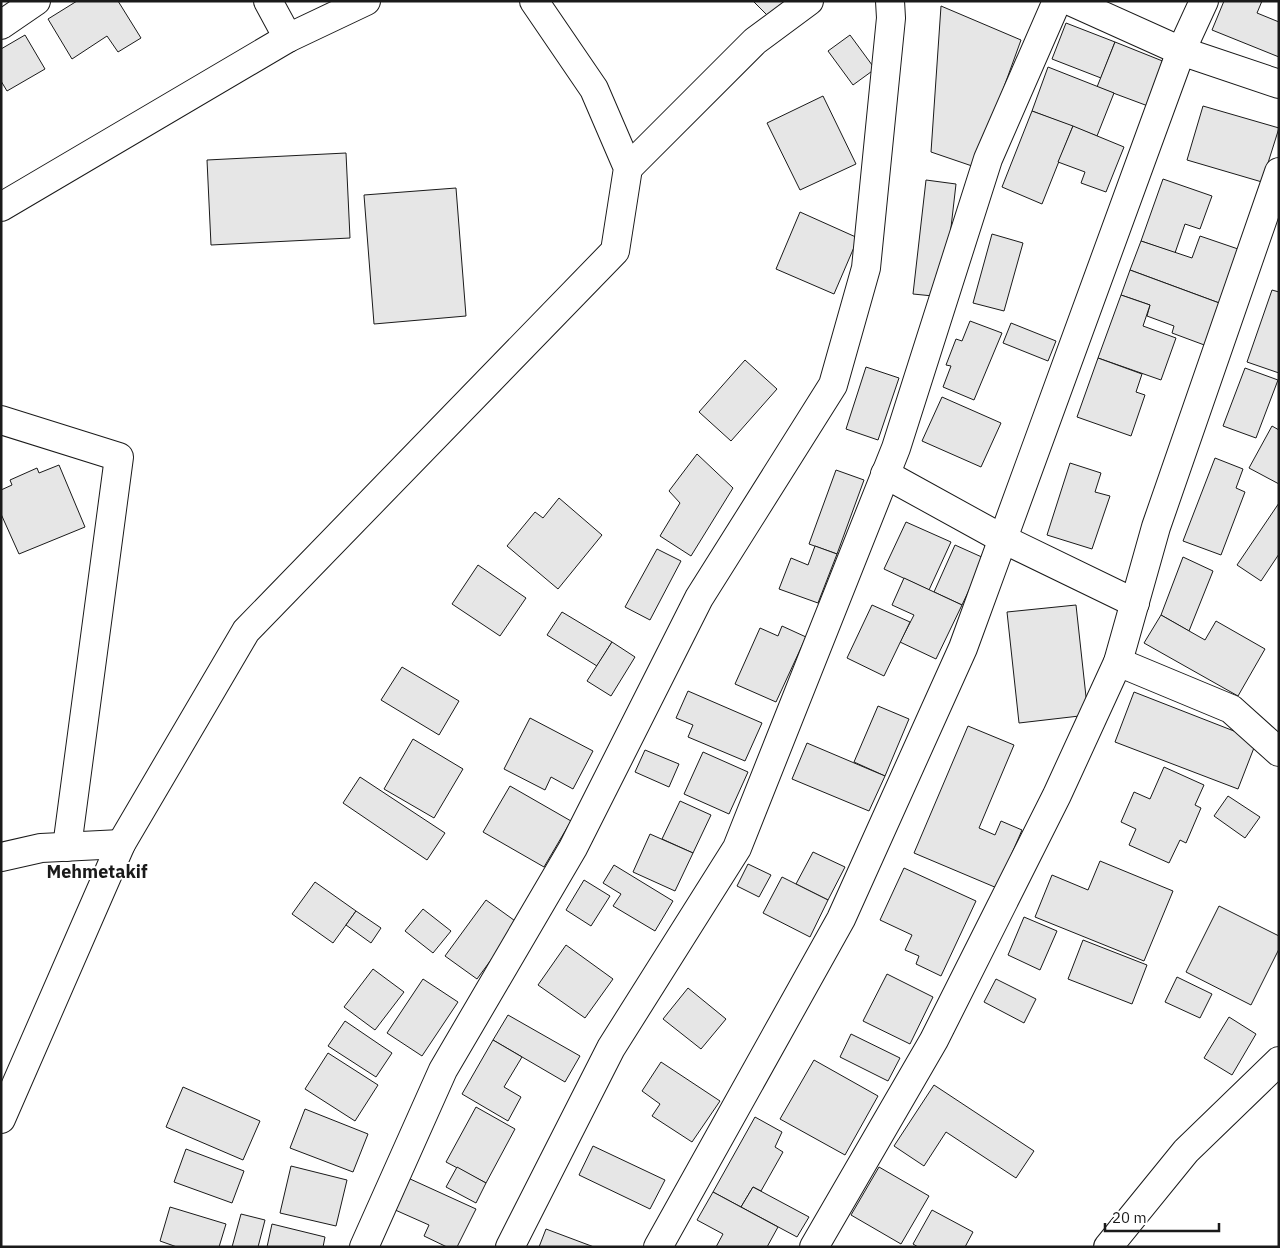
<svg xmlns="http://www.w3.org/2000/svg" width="1280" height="1248" font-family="'IBM Plex Sans',sans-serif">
<rect width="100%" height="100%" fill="#fff"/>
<g fill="#e6e6e6" stroke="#1a1a1a">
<path d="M77,1H118L141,38L118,52L107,36L72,59L48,19Z"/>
<path d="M753,1H784L769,17Z"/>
<path d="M1224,1H1262L1257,13L1279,22V57L1212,30Z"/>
<path d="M941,6L1021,40L975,167L931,152Z"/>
<path d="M1066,23L1115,42L1101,78L1052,59Z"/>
<path d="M25,35L45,69L7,91L1,81V49Z"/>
<path d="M850,35L875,69L853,85L828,51Z"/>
<path d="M1115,42L1165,62L1148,106L1097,87Z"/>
<path d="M1048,67L1114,93L1097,136L1032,111Z"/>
<path d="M823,96L856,164L800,190L767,123Z"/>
<path d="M1203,106L1279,128L1262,182L1187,160Z"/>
<path d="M1032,111L1073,126L1042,204L1002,187Z"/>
<path d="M1073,126L1124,147L1106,192L1081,183L1085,172L1058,162Z"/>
<path d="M346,153L350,238L211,245L207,160Z"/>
<path d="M1163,179L1212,196L1200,229L1185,224L1175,253L1141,241Z"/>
<path d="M926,180L956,184L943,297L913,294Z"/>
<path d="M456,188L466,316L374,324L364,195Z"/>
<path d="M800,212L858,238L834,294L776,269Z"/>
<path d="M992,234L1023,243L1004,311L973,303Z"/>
<path d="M1200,236L1241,250L1222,304L1130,270L1141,241L1192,258Z"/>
<path d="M1130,270L1222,304L1207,346L1172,333L1174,326L1147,316L1150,305L1121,295Z"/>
<path d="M1272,290L1279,292V373L1247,362Z"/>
<path d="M1121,295L1150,305L1143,326L1176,338L1161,380L1098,358Z"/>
<path d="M970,321L1002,333L974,400L943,387L951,366L946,365L956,339L962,341Z"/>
<path d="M1011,323L1056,341L1048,361L1003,343Z"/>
<path d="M1098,358L1142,374L1136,392L1145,395L1131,436L1077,417Z"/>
<path d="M745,360L777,389L731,441L699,412Z"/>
<path d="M866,367L899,378L878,440L846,429Z"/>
<path d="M1245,368L1278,380L1256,438L1223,426Z"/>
<path d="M942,397L1001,423L981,467L922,441Z"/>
<path d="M1272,426L1279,430V484L1249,468Z"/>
<path d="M697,454L733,488L691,556L660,536L680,503L669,491Z"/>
<path d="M1215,458L1243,469L1236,488L1245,492L1221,555L1183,541Z"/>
<path d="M1070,463L1101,473L1095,492L1110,496L1092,549L1047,535Z"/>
<path d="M59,465L85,527L19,554L1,514V490L12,485L10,480L37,468L39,473Z"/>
<path d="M836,470L864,480L837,554L809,544Z"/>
<path d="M559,498L602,535L558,589L507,546L535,512L543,518Z"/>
<path d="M1279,503V554L1261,581L1237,565Z"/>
<path d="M906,522L951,542L929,590L884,569Z"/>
<path d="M955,545L984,558L962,605L934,592Z"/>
<path d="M815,546L837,554L818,603L779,589L791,558L808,565Z"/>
<path d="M657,549L681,561L650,620L625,607Z"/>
<path d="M1183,557L1213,571L1189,631L1161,615Z"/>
<path d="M478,565L526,598L500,636L452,604Z"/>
<path d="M904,578L962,605L936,659L900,642L914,615L892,605Z"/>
<path d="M872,605L910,622L884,676L847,658Z"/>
<path d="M1076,605L1088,715L1019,723L1007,612Z"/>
<path d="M562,612L612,642L597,666L547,635Z"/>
<path d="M1161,615L1205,640L1216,621L1265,649L1238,696L1144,643Z"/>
<path d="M782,626L806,637L776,702L735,684L760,628L778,636Z"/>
<path d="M612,642L635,657L611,696L587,681Z"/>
<path d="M402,667L459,701L439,735L381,700Z"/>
<path d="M688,691L762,723L745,761L688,737L693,725L676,718Z"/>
<path d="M1134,692L1257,740L1238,789L1115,742Z"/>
<path d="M878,706L909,719L885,776L854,762Z"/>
<path d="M530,718L593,751L573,789L551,777L545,790L504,769Z"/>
<path d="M968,726L1014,745L979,828L995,835L1001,821L1022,830L997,888L914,853Z"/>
<path d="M413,739L463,769L434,818L384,789Z"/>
<path d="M807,743L885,776L869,811L792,779Z"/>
<path d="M645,750L679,764L669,787L635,772Z"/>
<path d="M703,752L748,772L729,814L684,794Z"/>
<path d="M1164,767L1204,785L1195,805L1201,808L1186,843L1180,840L1169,863L1129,845L1136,829L1121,822L1134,792L1150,799Z"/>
<path d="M360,777L445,833L427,860L343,803Z"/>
<path d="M510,786L571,821L544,867L483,832Z"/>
<path d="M1228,796L1260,817L1245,838L1214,816Z"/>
<path d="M680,801L711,815L693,853L662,839Z"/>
<path d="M650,834L693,853L675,891L633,872Z"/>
<path d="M813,852L845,867L828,900L796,884Z"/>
<path d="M1100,861L1173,891L1144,961L1035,917L1052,875L1088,890Z"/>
<path d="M748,864L771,875L759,897L737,886Z"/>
<path d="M614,865L673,901L655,931L613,906L621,894L603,883Z"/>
<path d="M904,868L976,901L941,976L916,964L919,956L905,950L912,935L880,920Z"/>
<path d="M782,877L828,900L810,937L763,913Z"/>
<path d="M584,880L610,896L591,926L566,910Z"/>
<path d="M315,882L356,911L333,943L292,914Z"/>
<path d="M486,900L518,923L477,979L445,956Z"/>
<path d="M1219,906L1279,936V949L1251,1005L1186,972Z"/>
<path d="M423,909L451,931L433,953L405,931Z"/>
<path d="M356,911L381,928L371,943L346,925Z"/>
<path d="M1024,917L1057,931L1040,970L1008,955Z"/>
<path d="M1083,940L1147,965L1132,1004L1068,979Z"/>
<path d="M566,945L613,979L585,1018L538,985Z"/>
<path d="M373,969L404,992L375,1030L344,1007Z"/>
<path d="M887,974L933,997L910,1044L863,1021Z"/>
<path d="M1177,977L1212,994L1200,1018L1165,1002Z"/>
<path d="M423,979L458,1002L422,1056L387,1033Z"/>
<path d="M996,979L1036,999L1024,1023L984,1002Z"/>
<path d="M688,988L726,1019L701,1049L663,1019Z"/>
<path d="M508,1015L580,1056L565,1082L493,1040Z"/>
<path d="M1229,1017L1256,1034L1232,1075L1204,1058Z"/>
<path d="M345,1021L392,1053L376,1077L328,1046Z"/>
<path d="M851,1034L900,1058L888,1081L840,1057Z"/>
<path d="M493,1040L522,1057L504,1087L521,1097L508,1121L462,1094Z"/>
<path d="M328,1053L378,1085L355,1121L305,1089Z"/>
<path d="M814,1060L878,1096L845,1155L780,1119Z"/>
<path d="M661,1062L720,1101L692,1142L652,1116L660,1104L642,1091Z"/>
<path d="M934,1085L1034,1151L1016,1178L946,1132L924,1166L894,1146Z"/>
<path d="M183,1087L260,1121L243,1160L166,1127Z"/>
<path d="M476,1107L515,1129L486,1183L446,1162Z"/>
<path d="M305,1109L368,1134L353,1172L290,1148Z"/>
<path d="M755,1117L782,1132L775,1147L783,1152L761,1191L753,1187L741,1207L713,1192Z"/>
<path d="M593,1146L665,1180L650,1209L579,1175Z"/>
<path d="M186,1149L244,1171L232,1203L174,1182Z"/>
<path d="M291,1166L347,1180L336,1226L280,1213Z"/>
<path d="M457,1167L486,1183L476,1203L446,1187Z"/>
<path d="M879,1167L929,1196L901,1244L851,1215Z"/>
<path d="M408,1178L476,1209L457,1247H447L424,1236L429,1225L393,1209Z"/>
<path d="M753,1187L809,1217L797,1237L741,1207Z"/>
<path d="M713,1192L778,1227L767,1247H716L723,1234L697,1220Z"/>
<path d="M170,1207L226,1224L219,1247H177L160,1241Z"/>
<path d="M932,1210L973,1232L965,1247H918L913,1244Z"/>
<path d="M241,1214L265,1220L258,1247H232Z"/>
<path d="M272,1224L325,1237L323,1247H267Z"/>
<path d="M546,1229L594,1247H539Z"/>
</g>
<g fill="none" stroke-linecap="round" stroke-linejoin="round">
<g stroke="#1a1a1a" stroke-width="30">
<g id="minor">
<path d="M268,1L288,38"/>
<path d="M1070,1L1181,51L1279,84"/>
<path d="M1,25L36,1"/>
<path d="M628,168L755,41L809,1"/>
<path d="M1,207L288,38L366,1"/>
<path d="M1,420L119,457L67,847"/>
<path d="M885,474L1003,539L1135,603"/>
<path d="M1118,662L1231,709L1279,752"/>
<path d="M1,857L41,848L121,844"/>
<path d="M1,1119L121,844L246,631L615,251L628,168L594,89L534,1"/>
<path d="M364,1247L443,1070L573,848L699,598L833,385L866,268L891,18L890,1"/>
<path d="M510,1247L611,1048L737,848L896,448L988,159L1057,1"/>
<path d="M658,1247L841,919L963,648L1181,51L1204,1"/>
<path d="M814,1247L934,1040L1057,795L1118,662L1156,527L1279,172"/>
<path d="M1108,1247L1186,1151L1279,1061"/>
</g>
</g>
<use href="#minor" stroke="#fff" stroke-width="28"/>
</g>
<g text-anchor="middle" stroke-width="4" stroke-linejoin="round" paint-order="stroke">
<g font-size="18" font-weight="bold" fill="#1a1a1a" stroke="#fff">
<text x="97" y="878">Mehmetakif</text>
</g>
</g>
<rect width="1280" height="1248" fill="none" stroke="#1a1a1a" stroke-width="5"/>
<path d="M1105 1223v8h114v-8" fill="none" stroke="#1a1a1a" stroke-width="2.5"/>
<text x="1112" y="1223" font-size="15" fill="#1a1a1a" stroke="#ffffff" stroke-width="4" paint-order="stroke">20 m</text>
</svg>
